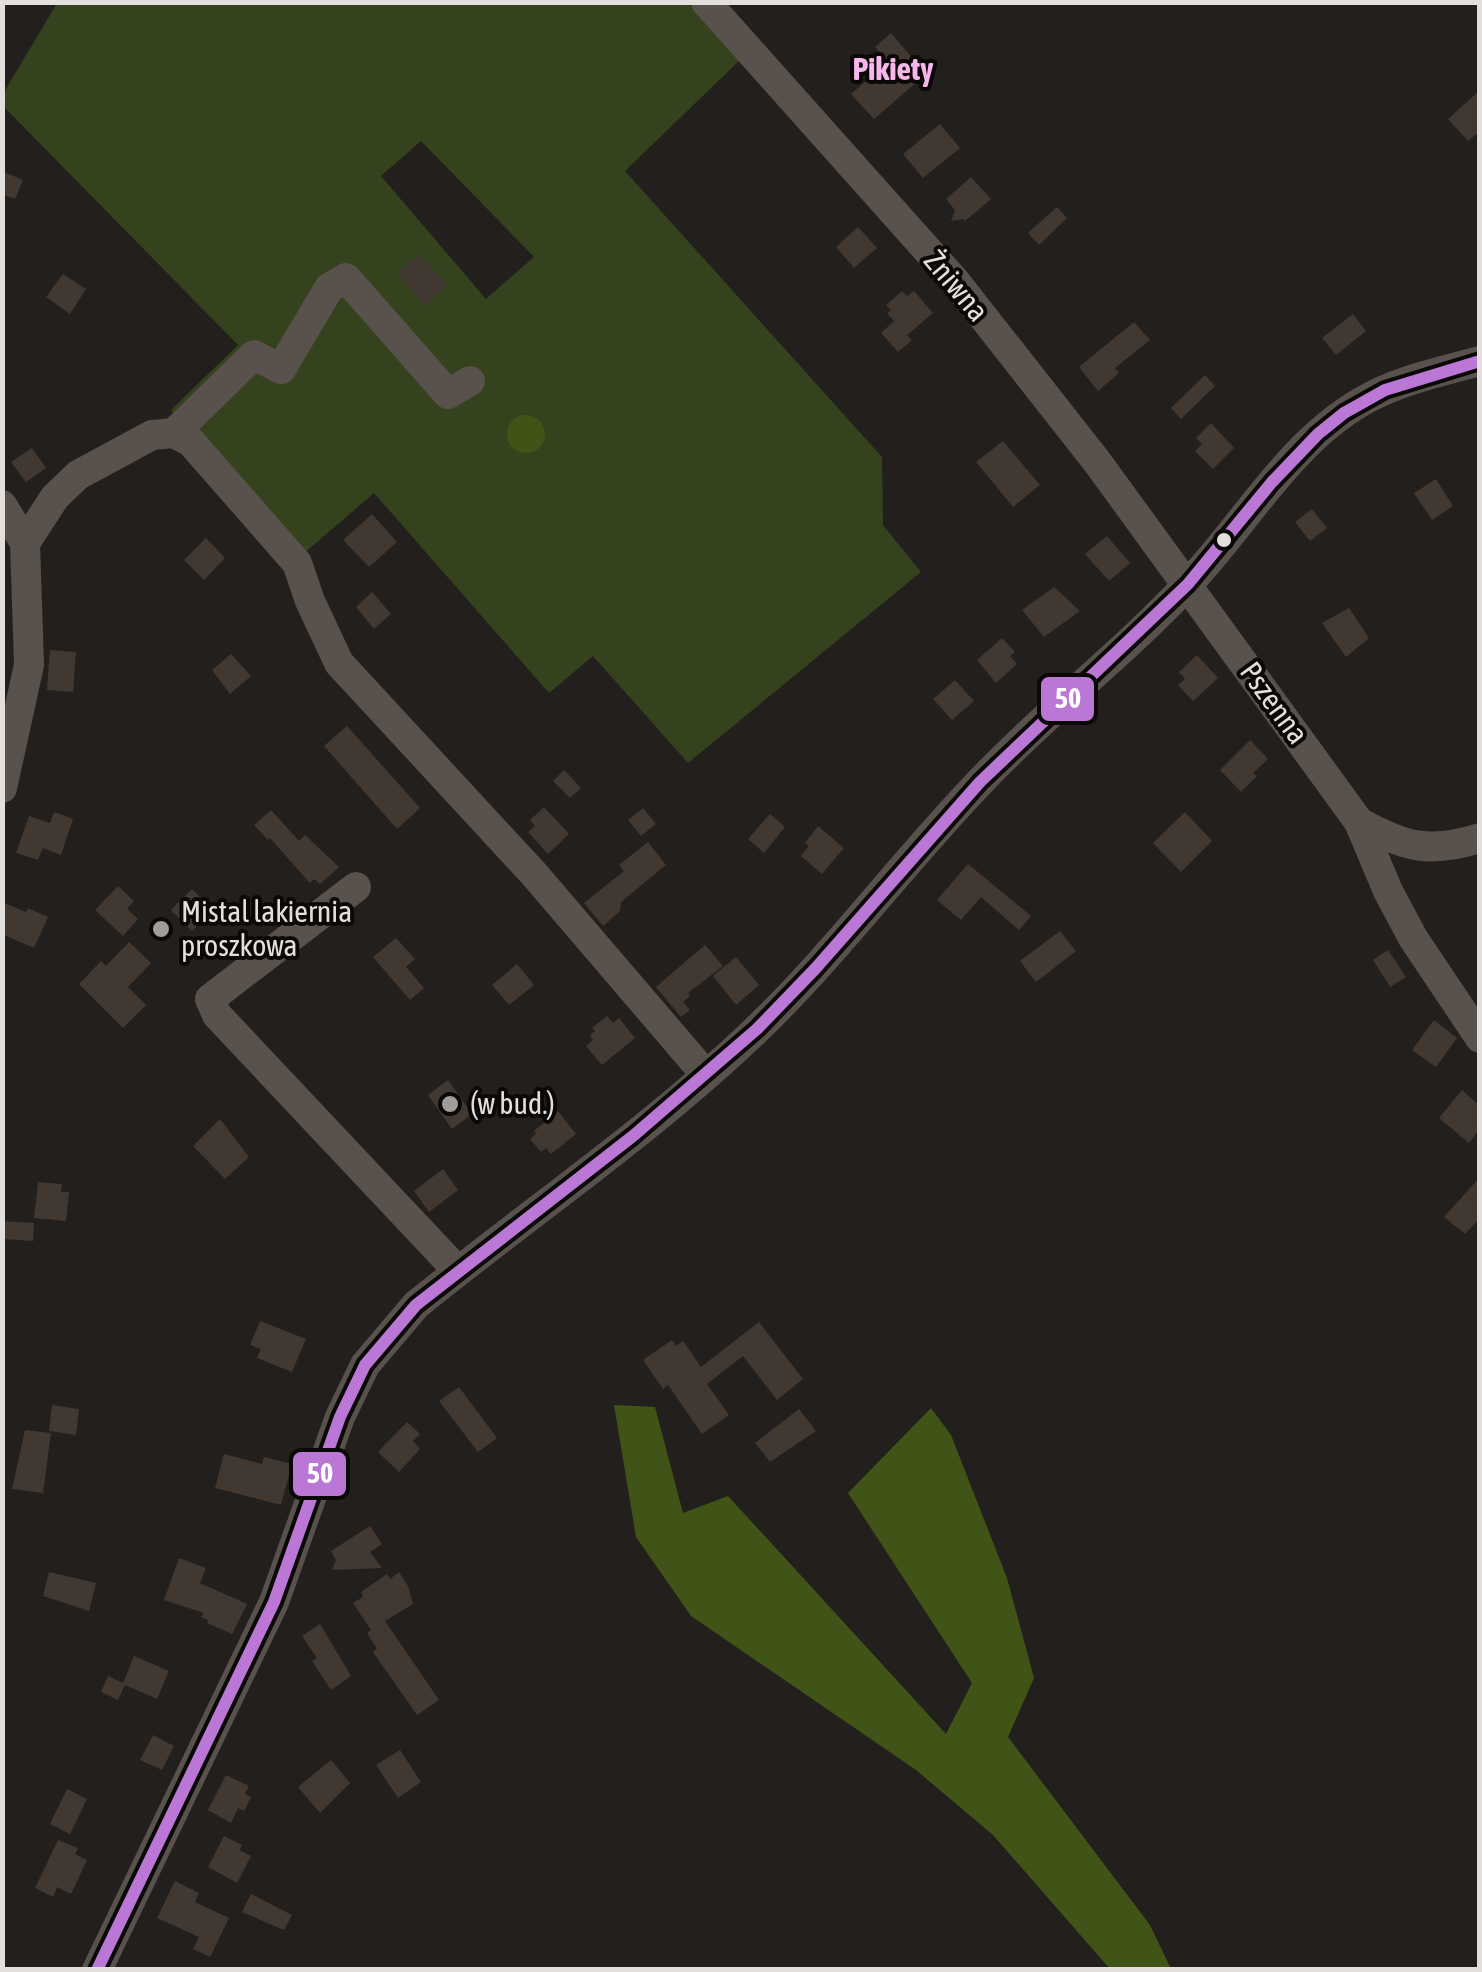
<svg xmlns="http://www.w3.org/2000/svg" width="1482" height="1972" font-family="'Asap Condensed',sans-serif">
<rect width="100%" height="100%" fill="#221f1d"/>
<path fill="#35421e" fill-rule="evenodd" d="M57,3H688L740,60L625,171L882,457L883,525L921,572L688,763L593,656L549,693L374,493L302,555L171,410L238,345L3,106V94ZM421,141L534,257L486,299L381,176Z"/>
<g fill="#415418">
<circle cx="526" cy="434" r="19"/>
<path d="M614,1405L655,1407L683,1513L728,1496L946,1734L972,1683L848,1493L931,1408L951,1435L1007,1578L1034,1678L1008,1737L1150,1925L1171,1969H1110L993,1835L916,1770L691,1616L636,1537Z"/>
</g>
<g fill="#413832">
<path d="M891,33L926,74L874,119L851,94L888,62L875,47Z"/>
<path d="M1480,90V131L1468,141L1448,119Z"/>
<path d="M940,124L960,148L923,178L903,154Z"/>
<path d="M2,171L23,180L15,199L2,194Z"/>
<path d="M971,177L991,199L965,221L963,219L951,221L955,210L946,199Z"/>
<path d="M1057,207L1067,218L1039,245L1028,233Z"/>
<path d="M858,227L877,248L854,268L836,247Z"/>
<path d="M419,254L447,285L424,305L397,273Z"/>
<path d="M63,274L86,289L70,314L46,297Z"/>
<path d="M902,291L907,296L914,291L933,313L907,335L912,340L898,352L881,333L894,321L887,313L891,310L886,305Z"/>
<path d="M1353,314L1366,331L1336,355L1322,338Z"/>
<path d="M1134,322L1150,340L1115,368L1119,373L1098,391L1079,367Z"/>
<path d="M1205,375L1215,386L1181,419L1171,408Z"/>
<path d="M1211,423L1234,448L1213,469L1195,451L1202,444L1196,438Z"/>
<path d="M1003,441L1040,485L1013,507L976,462Z"/>
<path d="M32,448L46,468L26,482L11,462Z"/>
<path d="M1436,479L1453,506L1432,520L1414,493Z"/>
<path d="M1312,509L1327,528L1310,541L1295,522Z"/>
<path d="M372,514L397,542L369,567L343,540Z"/>
<path d="M1107,536L1130,563L1109,581L1085,554Z"/>
<path d="M206,538L225,558L204,580L184,560Z"/>
<path d="M1054,587L1080,611L1044,637L1022,610Z"/>
<path d="M372,592L391,614L374,629L356,607Z"/>
<path d="M1349,608L1369,638L1346,657L1322,623Z"/>
<path d="M1002,638L1015,652L1010,656L1017,664L996,683L977,660Z"/>
<path d="M50,650L76,652L73,692L47,690Z"/>
<path d="M231,654L251,676L230,694L212,670Z"/>
<path d="M1197,655L1218,678L1193,701L1178,685L1185,679L1179,672Z"/>
<path d="M955,680L974,701L952,720L933,699Z"/>
<path d="M347,726L420,808L397,829L324,746Z"/>
<path d="M1250,740L1268,759L1253,773L1257,776L1241,792L1220,770Z"/>
<path d="M564,770L581,788L570,798L553,781Z"/>
<path d="M544,807L569,834L548,854L528,832L535,826L530,820Z"/>
<path d="M643,808L656,824L641,836L628,820Z"/>
<path d="M271,810L299,841L305,835L339,867L320,884L314,879L310,883L270,838L268,840L254,825Z"/>
<path d="M54,812L73,819L61,855L43,848L38,860L16,853L29,816L50,823Z"/>
<path d="M1185,812L1212,841L1181,872L1153,843Z"/>
<path d="M770,814L785,827L764,853L748,839Z"/>
<path d="M818,826L844,848L822,874L801,856L809,846L805,843Z"/>
<path d="M648,842L666,865L621,902L620,911L603,926L584,903L624,871L619,865Z"/>
<path d="M968,864L1031,916L1019,930L981,897L961,920L937,900Z"/>
<path d="M118,886L134,901L127,909L138,919L123,936L95,910Z"/>
<path d="M192,889L213,910L192,931L171,910Z"/>
<path d="M2,902L26,912L28,908L48,917L34,948L2,934Z"/>
<path d="M1060,931L1076,951L1036,982L1020,961Z"/>
<path d="M396,938L415,959L406,967L424,988L410,1000L373,957Z"/>
<path d="M129,942L151,963L128,987L146,1005L123,1028L79,984L101,961L106,966Z"/>
<path d="M705,945L723,966L688,993L690,996L683,1002L690,1010L681,1017L656,987Z"/>
<path d="M1388,950L1406,977L1390,987L1373,960Z"/>
<path d="M736,957L759,985L736,1005L713,976Z"/>
<path d="M517,964L534,985L509,1005L492,985Z"/>
<path d="M607,1016L613,1023L619,1018L635,1038L602,1065L586,1046L593,1040L590,1035L595,1031L592,1028Z"/>
<path d="M1434,1020L1457,1038L1436,1067L1412,1050Z"/>
<path d="M448,1080L472,1114L452,1129L428,1095Z"/>
<path d="M1462,1090L1479,1105V1130L1469,1143L1439,1118Z"/>
<path d="M558,1111L576,1134L551,1154L546,1148L541,1152L530,1139L536,1134L534,1131Z"/>
<path d="M220,1119L249,1157L225,1179L193,1146Z"/>
<path d="M443,1169L458,1190L429,1212L414,1191Z"/>
<path d="M1480,1177V1218L1465,1234L1444,1217Z"/>
<path d="M38,1182L62,1184L61,1192H69L66,1221L34,1218Z"/>
<path d="M2,1221L34,1223L33,1241L2,1239Z"/>
<path d="M260,1321L306,1339L292,1372L257,1358L261,1349L250,1345Z"/>
<path d="M759,1322L803,1379L777,1400L743,1356L707,1384L729,1415L702,1434L668,1385L663,1389L643,1360L672,1340L676,1346L683,1341L701,1367Z"/>
<path d="M459,1387L497,1438L478,1452L439,1401Z"/>
<path d="M52,1405L79,1409L76,1435L49,1431Z"/>
<path d="M799,1409L816,1431L770,1462L755,1443Z"/>
<path d="M407,1422L420,1434L413,1441L420,1449L399,1472L378,1452Z"/>
<path d="M25,1430L51,1433L43,1493L12,1489Z"/>
<path d="M224,1454L262,1464L264,1457L292,1464L281,1505L215,1488Z"/>
<path d="M370,1526L382,1544L370,1552L382,1568L332,1570L336,1560L331,1551Z"/>
<path d="M179,1558L206,1568L200,1583L247,1604L232,1634L207,1623L208,1620L201,1617L204,1613L164,1600Z"/>
<path d="M49,1572L96,1583L89,1611L43,1596Z"/>
<path d="M399,1572L408,1586L413,1604L385,1621L439,1700L417,1715L373,1652L377,1649L367,1633L371,1630L353,1603L363,1597L361,1592L387,1574L390,1579Z"/>
<path d="M320,1624L351,1676L331,1690L312,1661L317,1658L302,1636Z"/>
<path d="M134,1656L169,1671L157,1699L125,1685L118,1700L101,1692L108,1676L123,1683Z"/>
<path d="M153,1735L174,1746L162,1770L140,1760Z"/>
<path d="M400,1750L421,1782L398,1798L376,1765Z"/>
<path d="M331,1760L350,1783L320,1813L298,1787Z"/>
<path d="M226,1775L249,1786L245,1794L251,1797L244,1811L238,1808L231,1823L208,1810Z"/>
<path d="M67,1789L87,1799L70,1834L50,1824Z"/>
<path d="M224,1836L242,1845L239,1850L251,1856L237,1883L208,1867Z"/>
<path d="M58,1840L78,1848L75,1854L87,1860L71,1894L57,1887L53,1897L35,1888Z"/>
<path d="M175,1881L199,1893L195,1902L229,1918L210,1957L193,1949L199,1937L157,1918Z"/>
<path d="M251,1894L292,1915L284,1930L242,1912Z"/>
</g>
<g fill="none" stroke-linecap="round" stroke-linejoin="round">
<g stroke="#59514b" stroke-width="30">
<path d="M706,2L955,281L1098,463L1359,822L1388,891L1413,938L1480,1038"/>
<path d="M174,433L254,355L281,369L329,288L346,278L448,394L470,381"/>
<path d="M2,505L25,543L29,665L2,788"/>
<path d="M25,543L55,497L78,475L152,435L174,433L191,442L297,563L310,601L339,663L534,874L706,1075"/>
<path d="M1359,822C1404,847 1429,854 1480,838"/>
<path d="M356,887L210,999L217,1015L458,1271"/>
<path d="M97,1970L274,1602L340,1417L365,1365L416,1305C529,1213 652,1130 757,1029C837,952 903,862 980,782C1046,712 1123,654 1188,584C1248,521 1292,437 1372,396C1405,379 1443,371 1480,361"/>
</g>
<g stroke="#0b0907" stroke-width="20">
<path id="bus-1" d="M97,1970L274,1602L340,1417L365,1365L416,1305L633,1136L757,1029L815,969L980,782L1188,584L1272,482L1318,434L1344,413L1385,390L1480,361"/>
</g>
<use href="#bus-1" stroke="#ba77d6" stroke-width="12"/>
</g>
<circle fill="#e3dfdc" stroke="#0b0907" stroke-width="4" cx="1224" cy="540" r="9"/>
<g fill="#9f9c99" stroke="#0b0907" stroke-width="4">
<circle cx="161" cy="929" r="10"/>
<circle cx="450" cy="1104" r="10"/>
</g>
<g text-anchor="middle" stroke-width="8" stroke-linejoin="round" paint-order="stroke">
<g font-size="30" fill="#e3dfdc" stroke="#0b0907">
<text transform="translate(956 286) rotate(50)" y="10">Żniwna</text>
<text transform="translate(1274 703) rotate(54)" y="10">Pszenna</text>
</g>
<g font-size="30" fill="#e3dfdc" stroke="#0b0907" text-anchor="start">
<text x="181" y="922">Mistal lakiernia<tspan x="181" dy="34">proszkowa</tspan></text>
<text x="470" y="1114">(w bud.)</text>
</g>
<g font-size="32" font-weight="bold" fill="#f7b7ec" stroke="#0b0907">
<text x="893" y="80">Pikiety</text>
</g>
</g>
<g stroke="#0b0907" stroke-width="4">
<rect x="1039" y="675" width="57" height="48" rx="10" fill="#ba77d6"/>
<rect x="291" y="1450" width="57" height="48" rx="10" fill="#ba77d6"/>
</g>
<g font-size="28" text-anchor="middle" font-weight="bold" fill="#fff">
<text x="1068" y="708">50</text>
<text x="320" y="1483">50</text>
</g>
<rect width="1482" height="1972" fill="none" stroke="#e3dfdc" stroke-width="10"/>
</svg>
